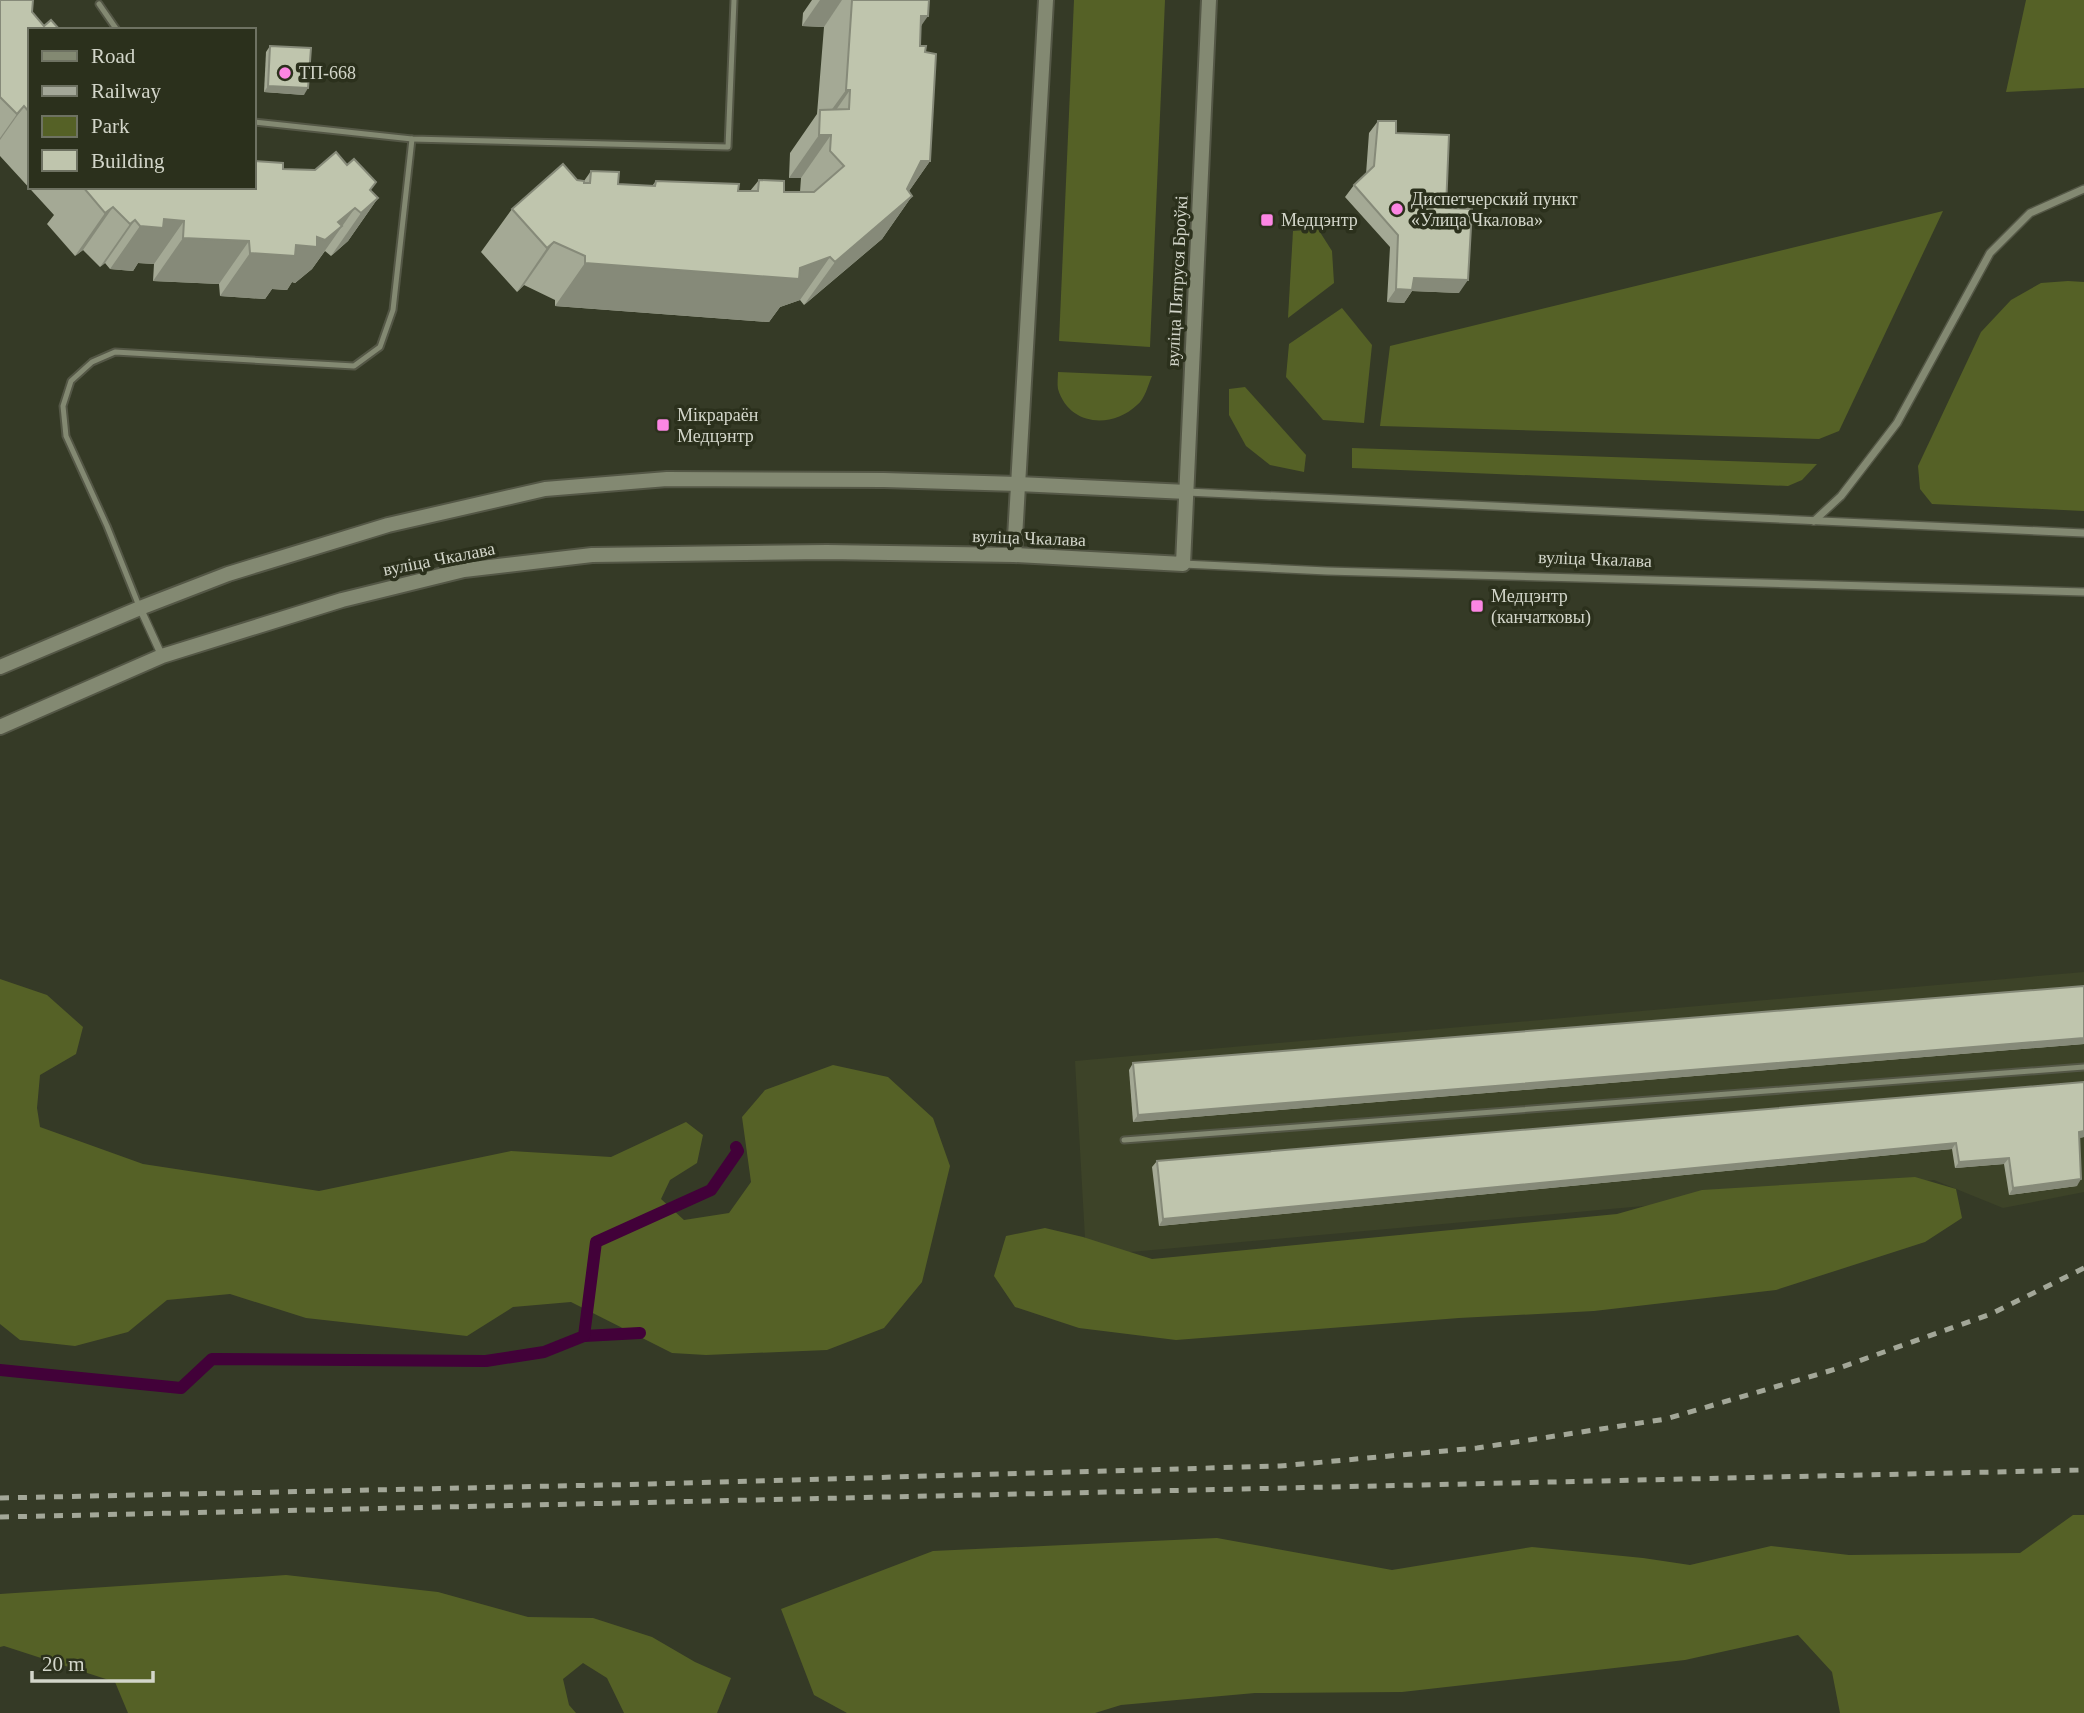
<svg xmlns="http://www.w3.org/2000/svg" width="2084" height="1713" font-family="Georgia,serif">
<rect width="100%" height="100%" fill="#353a26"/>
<path fill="#3d4328" d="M2084,972V1192L2003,1208L1934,1180L1086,1256L1075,1061Z"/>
<g fill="#556126">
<path d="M1074,0H1165L1150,347L1059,341Z"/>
<path d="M2026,0H2084V88L2006,92Z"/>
<path d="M1943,211L1839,431L1819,439L1380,426L1390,346Z"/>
<path d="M1318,229L1332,251L1334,283L1288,318L1293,231Z"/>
<path d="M2068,281L2084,282V511L1932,504L1920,489L1918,466L1981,332L2011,300L2041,283Z"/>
<path d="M1342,308L1372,345L1364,423L1323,420L1286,377L1289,344Z"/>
<path d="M1058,372L1152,376C1148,385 1145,399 1137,405C1112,429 1069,426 1058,389C1057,384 1058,377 1058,372Z"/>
<path d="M1245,387L1306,455L1304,472L1270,465L1246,446L1229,415V389Z"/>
<path d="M1352,448L1817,464L1802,480L1788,486L1352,468Z"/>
<path d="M0,979L47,995L83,1027L76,1054L40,1075L37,1108L40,1127L143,1164L319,1191L511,1151L611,1157L686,1122L703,1135L697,1163L670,1180L661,1199L684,1220L729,1213L751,1182L742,1117L765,1090L833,1065L888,1077L933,1118L950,1166L922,1282L884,1328L827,1350L706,1355L672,1353L571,1302L513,1307L467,1336L306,1318L230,1294L167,1300L128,1332L75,1346L20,1340L0,1324Z"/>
<path d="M1915,1177L1956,1189L1962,1218L1925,1242L1776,1290L1594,1311L1459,1318L1176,1340L1079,1328L1015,1307L994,1276L1006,1236L1045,1228L1083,1237L1152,1259L1617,1214L1702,1190Z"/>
<path d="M2073,1515H2084V1713H1840L1832,1672L1798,1635L1685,1660L1402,1692L1255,1693L1121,1705L1095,1713H847L814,1695L781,1609L933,1551L1217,1538L1392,1570L1532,1547L1643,1558L1690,1565L1771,1546L1849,1555L2020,1553Z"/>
<path d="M286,1575L438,1592L528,1617L593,1618L652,1637L695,1662L731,1678L717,1713H624L607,1678L583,1663L563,1679L569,1705L576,1713H128L115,1682L4,1646L0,1647V1594Z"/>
</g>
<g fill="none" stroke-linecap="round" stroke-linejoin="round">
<g stroke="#420139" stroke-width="12">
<path d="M584,1336L640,1333"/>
<path d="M0,1370L181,1388L212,1359L486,1361L544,1352L584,1336L596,1242L711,1190L738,1151L736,1147"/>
</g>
<g stroke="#545746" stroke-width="9">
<g id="lane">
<path d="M99,4L117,30"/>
<path d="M254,122L412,139L728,147L734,0"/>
<path d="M139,606L107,526L66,436L63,406L71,381L92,362L115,352L354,366L380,347L393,310L412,139"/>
<path d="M1124,1140L2084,1067"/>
</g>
</g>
<g stroke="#545746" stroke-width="10">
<g id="street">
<path d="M1187,492L2084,533"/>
<path d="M1814,521L1841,496L1897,423L1990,253L2030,213L2084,189"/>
<path d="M1183,564L1327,571L2084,592"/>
<path d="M140,608L162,656"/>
</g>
</g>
<g stroke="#545746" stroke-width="18">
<g id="secondary">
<path d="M1014,555L1046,0"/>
<path d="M0,667L140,608L228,574L388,525L545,489L667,479L884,480L1018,484L1187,492"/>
<path d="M0,727L162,656L342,600L464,570L592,555L827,552L1014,555L1183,564L1209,0"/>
</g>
</g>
<use href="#lane" stroke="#838972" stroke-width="5"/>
<use href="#street" stroke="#838972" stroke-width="7"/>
<use href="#secondary" stroke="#838972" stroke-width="14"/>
<g stroke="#a3a798" stroke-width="5" stroke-dasharray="9 9" stroke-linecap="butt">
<path d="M0,1498L650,1484L1280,1466L1477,1448L1666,1419L1836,1369L1991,1314L2084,1268"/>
<path d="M0,1517L2084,1470"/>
</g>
</g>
<g fill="#a4a995">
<path d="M0,0L32,12L44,26L60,30H30V187H254L283,169L315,170L347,165L376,182L370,191L378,198L348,241L331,256L325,251L312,269L295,283L292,282L287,290L272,289L265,299L220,296L219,284L153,281L154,264L138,263L133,271L110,269L105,263L100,267L83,250L75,256L47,224L54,215L0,156Z"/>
<path d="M812,0H929L921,26L920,46L925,52L930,161L909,191L912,196L882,239L804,305L800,300L780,307L769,322L555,306V300L524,285L517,292L481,252L512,209L577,180L584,181L591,171L618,184L652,186L656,181L738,191H750L759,180L784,192H800L801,178H789L790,153L817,114L824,27L802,26L803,13Z"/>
<path d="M270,46L304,95L264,92L266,52Z"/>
<path d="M1378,121L1396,133L1446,208L1459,293L1412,291L1404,303L1387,302L1390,247L1345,197L1354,185L1366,174L1369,133Z"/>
<path d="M2084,986V1044L1133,1122L1129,1070L1133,1063Z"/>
<path d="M2084,1137L2079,1138L2077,1186L2009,1195L2004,1164L1955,1168L1952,1149L1159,1226L1152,1167L1157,1161Z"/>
</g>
<g fill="#868a79">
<path d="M820,0H842L824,27L802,26Z"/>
<path d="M921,16H928L898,59Z"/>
<path d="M268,86L308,88L304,95L264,92Z"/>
<path d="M846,90H850L820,133L819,127Z"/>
<path d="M24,106L0,140V138L17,114Z"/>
<path d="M819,135H831L801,178H789Z"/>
<path d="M921,161H930L900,204H891Z"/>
<path d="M912,196L882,239L804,305L835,262Z"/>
<path d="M378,198L348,241L331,256L361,213Z"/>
<path d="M113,207L83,250L75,256L105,213Z"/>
<path d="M355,208L312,269L295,283L292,282L287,290L272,289L265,299L220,296L250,253L296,245L317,237Z"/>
<path d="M164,219L184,221L154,264L138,263L133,271L110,269L140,226Z"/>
<path d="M135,220L105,263L100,267L130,224Z"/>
<path d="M183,238L249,241L219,284L153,281Z"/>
<path d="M554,242L524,285L517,292L547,248Z"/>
<path d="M830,257L800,300L780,307L769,322L555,306L585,263L800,268Z"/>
<path d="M1414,278L1468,280L1459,293L1412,291L1404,303L1387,302L1396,289Z"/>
<path d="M2084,1038V1044L1133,1122L1138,1115Z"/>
<path d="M2084,1131V1137L2075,1139L2079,1132Z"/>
<path d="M1956,1143L1952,1149L1159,1226L1163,1219Z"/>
<path d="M2009,1158L2004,1164L1955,1168L1959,1162Z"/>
<path d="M2081,1179L2077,1186L2009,1195L2013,1188Z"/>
</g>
<g fill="#bfc5ad" stroke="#868a79" stroke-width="2">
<path d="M0,0H33L32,12L44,26L51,20L60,30H30V113L24,106L17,114L0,97Z"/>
<path d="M852,0H929L928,16H921L920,46H926L925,52L936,54L930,161H921L907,189L912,196L835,262L830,257L800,268L799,279L585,263V256L554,242L547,248L512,209L563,164L577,180L584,181V183H590L591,171L619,172L618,184L655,186L656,181L739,184L738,191H758L759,180L784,181V192H814L844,166L830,151L831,135H819L820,110L849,109L850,90H846Z"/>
<path d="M270,46L311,48L308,88L268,86Z"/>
<path d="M1378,121H1396V133L1449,135L1446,208L1472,209L1468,280L1414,278L1412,290L1396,289L1398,235L1354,185L1374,166Z"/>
<path d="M336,152L347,165L354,159L376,182L370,190L378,198L361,213L355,208L338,222L342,226L325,240L317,237V247L296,245L295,256L250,253L249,241L183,238L184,221L164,219L163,228L140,226L135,220L130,224L113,207L105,213L83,187H254V161L283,163V169L315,170Z"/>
<path d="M2084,986V1038L1138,1115L1133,1063Z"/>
<path d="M2084,1082V1131L2079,1132L2081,1179L2013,1188L2009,1158L1959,1162L1956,1143L1163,1219L1157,1161Z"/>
</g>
<g fill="#fc86e3" stroke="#2b301c" stroke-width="2.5">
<circle cx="285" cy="73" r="7"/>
<circle cx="1397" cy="209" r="7"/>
<rect x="1260" y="213" width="14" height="14" rx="3.5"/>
<rect x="656" y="418" width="14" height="14" rx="3.5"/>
<rect x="1470" y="599" width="14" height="14" rx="3.5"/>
</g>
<g text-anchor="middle" stroke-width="7" stroke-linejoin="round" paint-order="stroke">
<g font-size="18" fill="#d3d6ca" stroke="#2b301c" text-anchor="start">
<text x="299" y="79">ТП-668</text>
<text x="1411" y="205">Диспетчерский пункт<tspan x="1411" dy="21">«Улица Чкалова»</tspan></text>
<text x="1281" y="226">Медцэнтр</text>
<text x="677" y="421">Мікрараён<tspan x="677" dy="21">Медцэнтр</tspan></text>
<text x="1491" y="602">Медцэнтр<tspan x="1491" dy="21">(канчатковы)</tspan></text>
</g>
<g font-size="18" fill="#d3d6ca" stroke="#2b301c">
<text transform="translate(1177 281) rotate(-87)" y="6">вуліца Пятруся Броўкі</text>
<text transform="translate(1029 538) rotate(2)" y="6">вуліца Чкалава</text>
<text transform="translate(439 559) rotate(-11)" y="6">вуліца Чкалава</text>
<text transform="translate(1595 559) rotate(2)" y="6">вуліца Чкалава</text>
</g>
</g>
<rect x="28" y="28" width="228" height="161" fill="#2b301c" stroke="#6e7262" stroke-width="2"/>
<rect x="42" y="51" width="35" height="10" fill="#838972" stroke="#6e7262" stroke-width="2"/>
<text x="91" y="63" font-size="21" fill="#d3d6ca">Road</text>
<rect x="42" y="86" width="35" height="10" fill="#a3a798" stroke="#6e7262" stroke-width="2"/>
<text x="91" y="98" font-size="21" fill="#d3d6ca">Railway</text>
<rect x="42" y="116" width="35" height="21" fill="#556126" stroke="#6e7262" stroke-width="2"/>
<text x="91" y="133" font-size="21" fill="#d3d6ca">Park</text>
<rect x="42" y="150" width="35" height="21" fill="#bfc5ad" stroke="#6e7262" stroke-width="2"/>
<text x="91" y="168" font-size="21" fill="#d3d6ca">Building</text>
<path d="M32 1671v10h121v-10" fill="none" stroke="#d3d6ca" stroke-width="3.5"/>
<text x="42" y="1671" font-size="21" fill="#d3d6ca" stroke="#2b301c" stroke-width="5" paint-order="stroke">20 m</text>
</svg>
